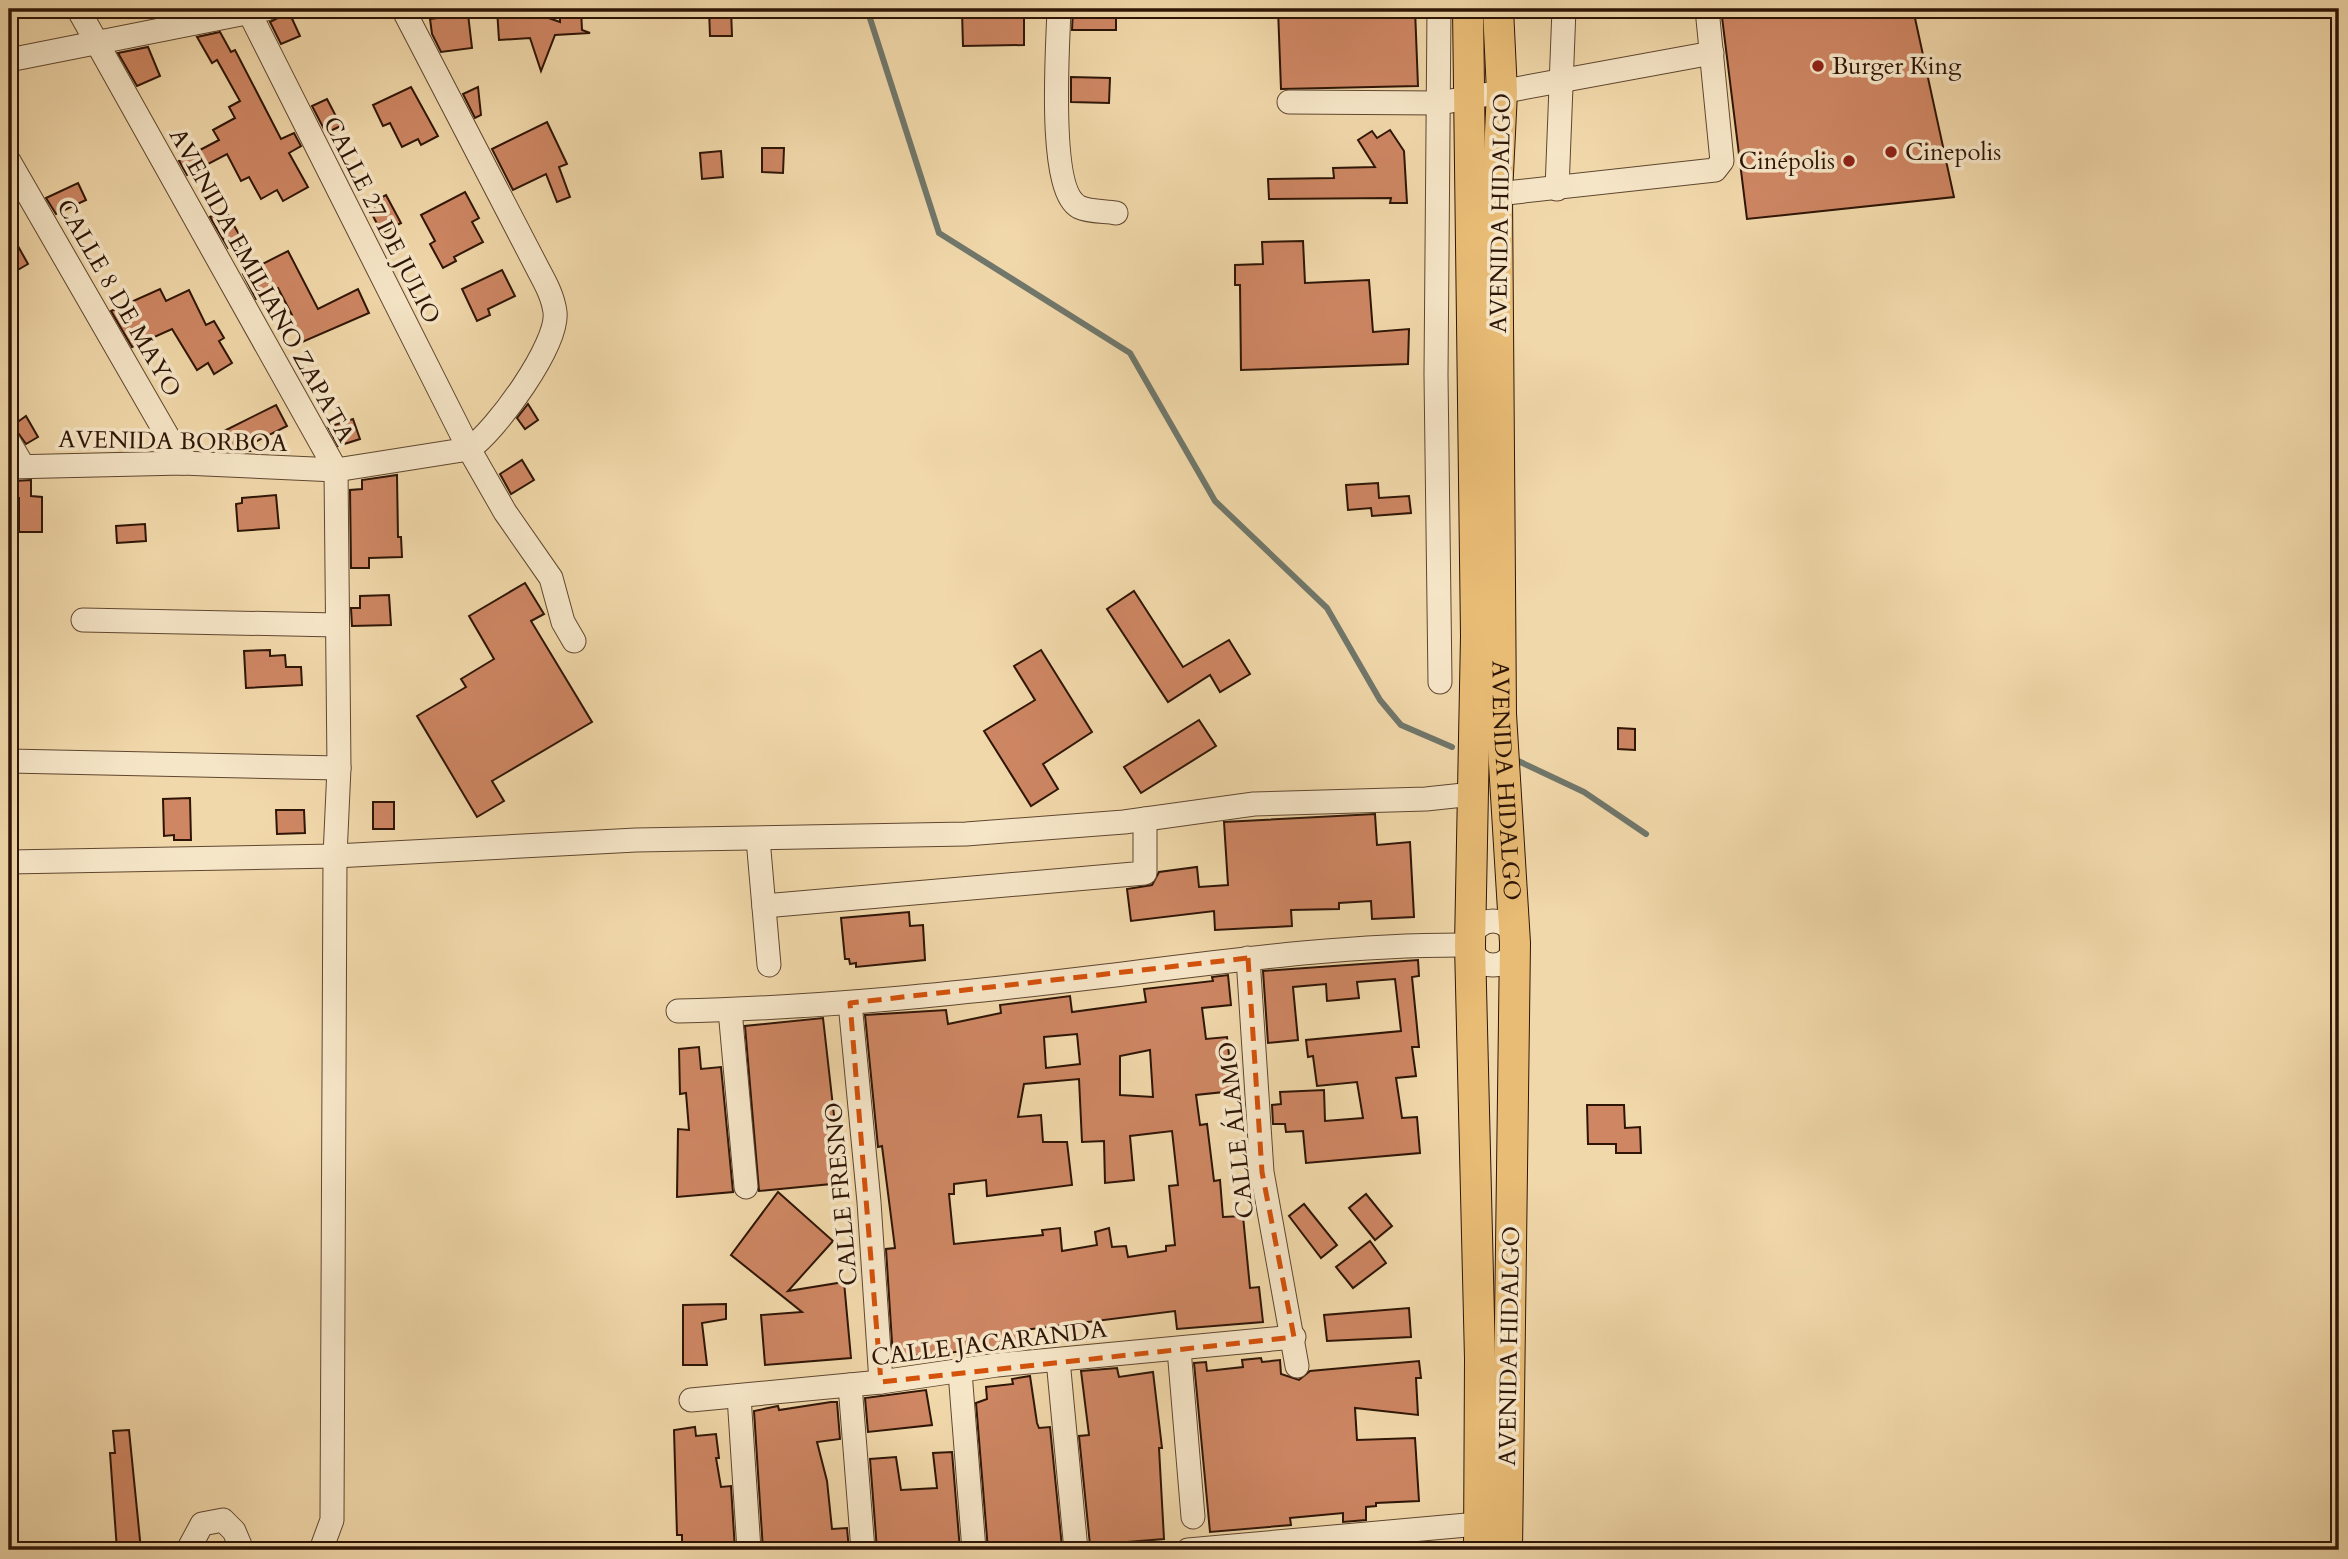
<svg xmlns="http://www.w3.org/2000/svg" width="2348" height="1559" font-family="Cardo,serif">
<rect width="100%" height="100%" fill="#f1d8aa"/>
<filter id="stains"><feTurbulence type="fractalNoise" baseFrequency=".00286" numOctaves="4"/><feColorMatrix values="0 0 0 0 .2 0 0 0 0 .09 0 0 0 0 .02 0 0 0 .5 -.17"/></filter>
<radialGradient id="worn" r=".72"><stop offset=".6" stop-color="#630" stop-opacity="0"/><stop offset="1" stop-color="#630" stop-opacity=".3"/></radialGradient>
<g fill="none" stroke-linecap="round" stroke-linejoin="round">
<g stroke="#70776b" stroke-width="6">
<path d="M867,9L939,233L1130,353L1215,501L1327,608L1380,700L1401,725L1452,747"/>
<path d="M1514,759L1584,792L1646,834"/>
</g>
</g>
<g fill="#ce8663" stroke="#2e1506" stroke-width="2" fill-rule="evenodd">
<path d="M497,9H523L560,22V9H581L582,30L590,33L555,35L541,71L530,38L499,40Z"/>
<path d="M709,9H731L732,36H710Z"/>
<path d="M1073,9H1116V30H1072Z"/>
<path d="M1278,9H1415L1418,86L1281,89Z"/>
<path d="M1721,9H1913L1954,197L1747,219Z"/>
<path d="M962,11H1024V45L963,46Z"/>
<path d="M289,12L300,36L281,44L270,22Z"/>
<path d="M468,14L472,48L441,52L432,34L430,19Z"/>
<path d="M220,32L231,52L235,50L281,139L294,133L301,146L289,153L308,187L283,201L277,190L261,199L249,177L241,181L227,154L187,175L179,161L219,140L213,130L235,118L229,107L240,101L217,60L212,63L197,37Z"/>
<path d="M148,47L160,76L137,86L118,53Z"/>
<path d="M1071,77L1110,78L1109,103L1071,102Z"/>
<path d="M411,87L438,136L421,145L418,139L402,147L390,123L383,126L373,105Z"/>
<path d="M478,87L481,115L475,118L463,94Z"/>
<path d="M327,99L341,126L326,133L312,106Z"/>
<path d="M547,122L567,164L559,167L570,197L557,202L546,174L513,190L492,149Z"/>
<path d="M1390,130L1404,151L1407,203H1390L1391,198L1269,199L1268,179L1334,178L1333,168L1375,167L1358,140L1372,131L1377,138Z"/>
<path d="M762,148H784L783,173L762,172Z"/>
<path d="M721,151L723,177L702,179L700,153Z"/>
<path d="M78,183L86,200L56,214L46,198Z"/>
<path d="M465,192L479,218L472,222L483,242L454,257L456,261L443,268L430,244L435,241L421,215Z"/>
<path d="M386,195L401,223L382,233L367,205Z"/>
<path d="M225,209L242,240L228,248L210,217Z"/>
<path d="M9,230L28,264L9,275Z"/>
<path d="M1303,241L1305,283L1369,280L1373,332L1409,329L1408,364L1241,370L1240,285H1235V265L1263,264L1262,242Z"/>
<path d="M288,251L318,309L358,289L369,313L300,343L289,317L292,315L278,288L256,299L243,274Z"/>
<path d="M502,270L515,296L488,309L490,315L477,321L462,289Z"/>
<path d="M160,289L166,301L189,290L206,325L214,321L224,338L219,341L232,363L214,374L208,363L197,370L172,329L132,347L111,311Z"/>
<path d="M528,404L538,420L525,429L517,418Z"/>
<path d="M276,405L287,426L247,446L250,451H230L222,432Z"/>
<path d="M26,416L38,437L26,444L16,430L9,428Z"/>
<path d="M353,419L360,439L338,446L328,427Z"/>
<path d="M522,460L534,480L511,494L500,474Z"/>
<path d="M397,475L398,537H401L402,557L369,558V568H351L350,490L362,489V480Z"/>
<path d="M31,480V496L42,497V532H19V498H14V481Z"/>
<path d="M1378,483L1379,498L1409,496L1411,513L1372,516L1371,508L1348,510L1346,485Z"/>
<path d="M276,495L279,528L238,531L236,504L242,503V498Z"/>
<path d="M145,524L146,541L117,543L116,526Z"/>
<path d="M525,583L544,614L531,621L592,722L492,781L504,801L477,817L417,716L466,687L461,679L494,659L469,616Z"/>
<path d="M1134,591L1183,667L1229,640L1250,674L1220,692L1210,675L1168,702L1107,609Z"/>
<path d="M389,595L391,625L352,626L351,608H360V596Z"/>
<path d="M270,650V656L285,655L286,667H301L302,685L246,688L244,651Z"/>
<path d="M1041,650L1092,732L1043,764L1058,789L1031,806L984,731L1035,700L1014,666Z"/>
<path d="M1199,720L1216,746L1141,793L1124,767Z"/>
<path d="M1618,728L1635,729V750L1618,749Z"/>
<path d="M190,798L191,840H174V835L164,836L163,799Z"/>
<rect x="373" y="802" width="21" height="27"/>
<path d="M276,810H304L305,833L277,834Z"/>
<path d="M1375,814L1377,845L1410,842L1414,917L1372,919L1371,901L1339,903V909L1291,910L1292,926L1215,930L1214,911L1131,921L1127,889L1152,885L1159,872L1197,867L1199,887L1228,885L1224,822Z"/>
<path d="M909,912L910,926L923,925L925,960L856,967V963L850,964L849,959H845L841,918Z"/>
<path d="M1418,960L1419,976L1412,977L1419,1047H1412L1416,1076L1396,1078L1402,1118L1417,1117L1420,1153L1306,1163L1303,1131L1286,1132L1285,1124H1273L1272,1105L1281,1104L1280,1092L1324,1090L1325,1121L1363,1118L1357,1082L1317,1086L1313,1056L1308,1057L1306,1040L1401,1031L1395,979L1357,982L1359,998L1327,1001L1326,984L1293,987L1298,1040L1268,1043L1263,971Z"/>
<path d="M1228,975L1231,1005L1202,1008L1206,1039L1227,1037L1233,1091L1196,1095L1200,1125L1207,1124L1214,1181L1220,1180L1223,1217L1243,1216L1250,1288L1259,1287L1263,1322L1177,1329L1175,1311L1016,1331L1019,1346L893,1358L886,1249L895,1248L882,1146L878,1147L865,1015L946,1010L948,1024L1001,1013L1000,1005L1070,996L1072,1012L1146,1002L1144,989L1213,981L1212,977ZM1077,1034L1080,1064L1046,1068L1044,1037ZM1150,1050L1153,1097L1120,1095V1056ZM1079,1079L1082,1142L1104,1141L1105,1183L1134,1180L1130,1136L1172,1131L1178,1185L1169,1186L1175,1245L1166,1246V1251L1128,1257L1126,1246L1112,1247L1109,1228L1095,1232L1097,1245L1062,1251L1060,1228L1042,1230L1043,1235L954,1244L949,1194H954V1184L986,1180L987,1196L1072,1185L1067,1142H1043L1041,1115L1018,1117L1024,1084Z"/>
<path d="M823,1018L836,1133L835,1152H831L829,1161L831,1184L759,1191L745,1026Z"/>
<path d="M699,1047L701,1069L721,1067L733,1192L677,1197L678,1129L689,1130L686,1093L680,1094L679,1049Z"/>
<path d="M1587,1105H1624L1625,1128L1640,1127L1641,1153H1616V1144H1588Z"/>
<path d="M778,1192L833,1241L788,1291L844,1282L851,1358L765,1365L761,1315L802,1312L731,1255Z"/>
<path d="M1366,1194L1392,1226L1375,1240L1349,1208Z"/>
<path d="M1304,1204L1337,1245L1321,1258L1289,1216Z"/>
<path d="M1370,1241L1386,1263L1353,1288L1336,1267Z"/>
<path d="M726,1304V1319L702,1323L707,1365H683V1305Z"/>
<path d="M1409,1308L1411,1337L1327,1341L1324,1315Z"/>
<path d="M1261,1358L1262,1362L1280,1360L1281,1374L1299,1380L1310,1371L1419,1361L1421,1378H1416L1418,1415L1355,1408L1357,1440L1415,1438L1419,1501L1376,1503V1506L1366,1507V1520L1343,1522V1513L1290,1518L1291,1525L1210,1532L1194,1363L1206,1362L1207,1371L1243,1367L1242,1360Z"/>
<path d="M1117,1368L1119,1377L1153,1372L1162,1448H1159L1164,1539L1090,1545L1079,1436L1089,1435L1081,1371Z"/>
<path d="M1030,1376L1037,1423L1039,1428L1050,1427L1062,1547L1040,1550H988L976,1403L987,1399L986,1387L1013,1384L1012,1379Z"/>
<path d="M926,1390L932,1425L868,1432L865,1398Z"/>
<path d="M831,1402H837L840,1439L817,1442L827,1481L832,1529L847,1528L849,1550H763L754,1411L778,1406L779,1410Z"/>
<path d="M695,1427L696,1436L716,1434L719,1458H716L721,1487L731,1486L735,1550H694V1544H682V1535H677L674,1430Z"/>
<path d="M129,1430L141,1550H117L110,1453H115L113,1431Z"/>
<path d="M952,1452L960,1550H877L870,1459L896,1457L901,1490L937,1488L933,1453Z"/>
</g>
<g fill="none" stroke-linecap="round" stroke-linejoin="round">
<g stroke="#5f462f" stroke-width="25">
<g id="minor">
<path d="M78,9L336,470L339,768L335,856L332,1520L321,1550"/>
<path d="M1059,9C1058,45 1047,190 1079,207C1089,212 1106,211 1116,213"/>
<path d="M1439,9L1436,375L1440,682"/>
<path d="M250,14L469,449L505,512L551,578L563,622L574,641"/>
<path d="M9,60L266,9"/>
<path d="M1289,102L1440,103L1712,53"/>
<path d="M9,161L183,463"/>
<path d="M1557,189L1564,9"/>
<path d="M1497,194L1715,170L1722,161L1707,9"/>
<path d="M9,442L23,466"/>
<path d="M9,467L183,463L336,470L469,449C496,431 559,344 555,312C553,297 546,284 539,271L403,9"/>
<path d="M83,620L337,625"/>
<path d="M9,761L339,768"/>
<path d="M758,839L769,965"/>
<path d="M9,862L335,856L636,840L966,834L1124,822L1254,804L1426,799L1473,794"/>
<path d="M764,906L1145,873V819"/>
<circle cx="1493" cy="943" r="22"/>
<path d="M1248,958L1262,1172L1297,1366"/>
<path d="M850,1003L869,1202L881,1382"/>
<path d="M730,1010L746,1187"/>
<path d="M678,1011C822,1008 964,993 1106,976C1227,961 1348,944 1470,945"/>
<path d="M1179,1349L1193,1517"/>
<path d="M1058,1360L1076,1550"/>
<path d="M960,1372L974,1550"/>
<path d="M850,1385L863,1550"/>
<path d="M739,1396L749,1550"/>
<path d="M691,1400L881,1382L997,1365L1294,1337"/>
<path d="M188,1550L202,1524L223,1520L234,1531L242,1550"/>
<path d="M1188,1550L1478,1524"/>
</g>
</g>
<g stroke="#2e1506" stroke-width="32">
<g id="major">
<path d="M1468,9L1476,636L1470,945L1480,1359L1479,1550"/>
<path id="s1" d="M1498,9L1502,92L1497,194L1501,714L1515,943L1507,1550"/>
</g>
</g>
<use href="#minor" stroke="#f6e6c8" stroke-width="23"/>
<use href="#major" stroke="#e8bc75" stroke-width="30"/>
</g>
<path fill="none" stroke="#d5520b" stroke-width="5" stroke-dasharray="14 9" stroke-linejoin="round" d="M1248,958L1262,1172L1294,1337L881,1382L850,1003Z"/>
<g fill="#8f2418" stroke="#f6e6c8" stroke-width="2.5">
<circle cx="1818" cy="66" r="7"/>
<circle cx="1891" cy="152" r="7"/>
<circle cx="1849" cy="161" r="7"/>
</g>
<g text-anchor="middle" stroke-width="7" stroke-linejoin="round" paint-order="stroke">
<g font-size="24" fill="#2e1506" stroke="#f6e6c8" text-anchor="start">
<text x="1832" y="74">Burger King</text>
<text x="1905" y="160">Cinepolis</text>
<text x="1835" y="169" text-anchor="end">Cinépolis</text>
</g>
<g font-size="24" fill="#2e1506" stroke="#f6e6c8">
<text transform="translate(1500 213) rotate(-89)" y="8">AVENIDA HIDALGO</text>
<text transform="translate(382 220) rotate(63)" y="8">CALLE 27 DE JULIO</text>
<text transform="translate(262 285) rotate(61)" y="8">AVENIDA EMILIANO ZAPATA</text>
<text transform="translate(119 298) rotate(60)" y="8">CALLE 8 DE MAYO</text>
<text transform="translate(173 441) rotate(1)" y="8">AVENIDA BORBOA</text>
<text dy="8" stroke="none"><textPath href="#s1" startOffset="772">AVENIDA HIDALGO</textPath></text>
<text transform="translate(1236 1130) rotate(-96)" y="8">CALLE ÁLAMO</text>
<text transform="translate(841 1194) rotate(-95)" y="8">CALLE FRESNO</text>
<text transform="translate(989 1343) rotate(-7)" y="8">CALLE JACARANDA</text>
<text transform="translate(1509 1346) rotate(-89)" y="8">AVENIDA HIDALGO</text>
</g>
</g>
<rect width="2348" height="1559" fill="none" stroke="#f1d8aa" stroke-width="35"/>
<rect x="10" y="10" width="2327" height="1538" fill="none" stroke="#2e1506" stroke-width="3.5"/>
<rect x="18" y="18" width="2313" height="1524" fill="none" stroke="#2e1506" stroke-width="2"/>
<rect width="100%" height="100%" filter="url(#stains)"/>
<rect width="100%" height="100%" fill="url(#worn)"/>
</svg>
